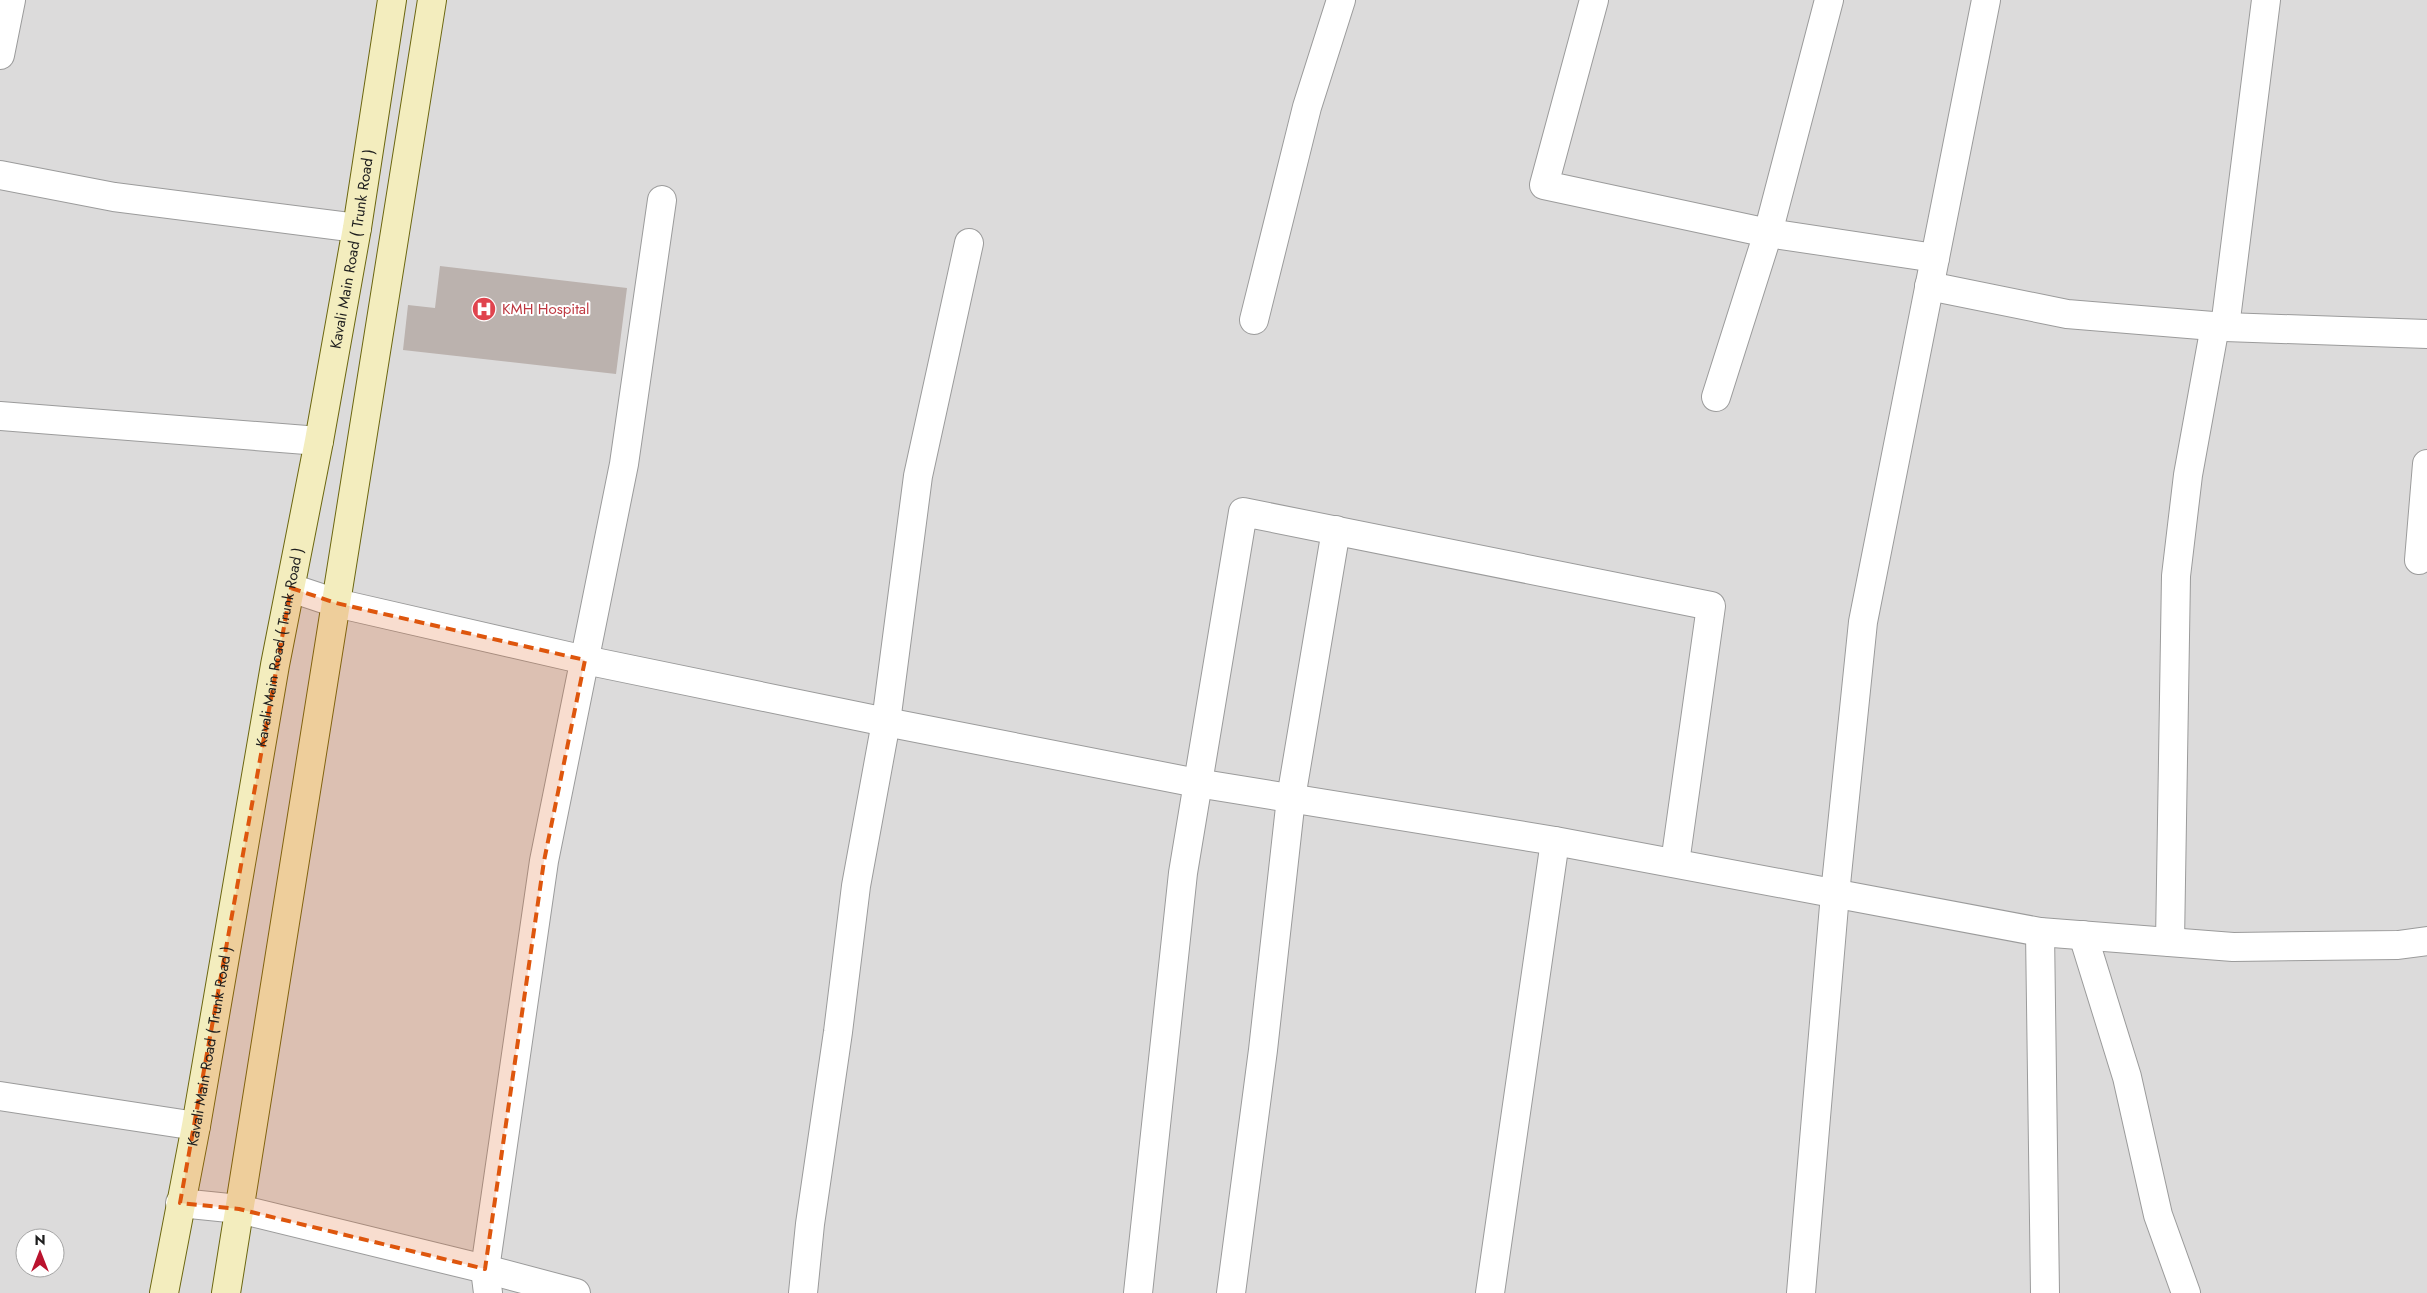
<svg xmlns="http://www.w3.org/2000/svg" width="2427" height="1293" font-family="Jost,sans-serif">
<rect width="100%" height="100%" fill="#eeeae5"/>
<path fill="#dcdbdb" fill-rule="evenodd" d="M0,0H2427V1293H0ZM25,1238H55V1268H25Z"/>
<path fill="#bbb2ae" d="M440,266L627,288L616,374L403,350L408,305L435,308Z"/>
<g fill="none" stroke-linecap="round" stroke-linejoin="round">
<g stroke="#9b9b9b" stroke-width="30">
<g id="minor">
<path d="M1594,0L1544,185L1768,233L1935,258"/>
<path d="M0,55L11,0"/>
<path d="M0,175L114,197L357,228"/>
<path d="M1929,286L2067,314L2225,327L2427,334"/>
<path d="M1254,320L1307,107L1341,0"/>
<path d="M2225,327L2266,0"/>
<path d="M1716,397L1768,233L1829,0"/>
<path d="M0,416L319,441"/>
<path d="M2419,560L2427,464"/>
<path d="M291,588L336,603L585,660L886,722L1197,783L1555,841L2040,932L2233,947L2398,945L2427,941"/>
<path d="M2040,932L2045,1293"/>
<path d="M2083,935L2127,1077L2158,1215L2186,1293"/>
<path d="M2170,942L2176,576L2188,475L2215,326"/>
<path d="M0,1096L196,1126"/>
<path d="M180,1203L239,1209L485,1269L576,1293"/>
<path d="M488,1293L485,1269L544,861L624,464L662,200"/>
<path d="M803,1293L810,1224L838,1032L856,886L886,722L918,476L969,243"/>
<path d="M1138,1293L1183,873L1243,512L1711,606L1675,863"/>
<path d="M1231,1293L1263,1050L1291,798L1336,530"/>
<path d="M1490,1293L1555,841"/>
<path d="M1801,1293L1835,894L1863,622L1986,0"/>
</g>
</g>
<g stroke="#6b660f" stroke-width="30">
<g id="secondary">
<path id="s1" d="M164,1293L196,1126L275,665L319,441L357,228L392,0"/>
<path d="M226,1293L432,0"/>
</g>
</g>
<use href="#minor" stroke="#fff" stroke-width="28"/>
<use href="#secondary" stroke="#f3edbe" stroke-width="28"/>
</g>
<path fill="#de560d" fill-opacity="0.2" stroke="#de560d" stroke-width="4" stroke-dasharray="10 6" stroke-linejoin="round" d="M291,588L336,603L585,660L544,861L485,1269L239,1209L180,1203Z"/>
<defs>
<g id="hospital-disc" transform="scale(1.25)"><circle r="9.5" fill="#e0444e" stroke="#fff"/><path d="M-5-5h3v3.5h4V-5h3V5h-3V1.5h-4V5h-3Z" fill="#fff"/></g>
</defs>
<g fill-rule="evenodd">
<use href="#hospital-disc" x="484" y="309"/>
</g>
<g text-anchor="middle" stroke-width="4" stroke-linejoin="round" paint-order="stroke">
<g font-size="15" fill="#1e1e1e" stroke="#fff">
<text dy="5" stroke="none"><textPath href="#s1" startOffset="1061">Kavali Main Road ( Trunk Road )</textPath></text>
<text dy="5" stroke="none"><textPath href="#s1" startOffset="656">Kavali Main Road ( Trunk Road )</textPath></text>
<text dy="5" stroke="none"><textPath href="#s1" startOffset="251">Kavali Main Road ( Trunk Road )</textPath></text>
</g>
<g font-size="15" fill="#be3a42" stroke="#fff" text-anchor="start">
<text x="502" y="314">KMH Hospital</text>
</g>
</g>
<g transform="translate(40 1253)"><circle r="24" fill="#ffffff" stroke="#a5a5a5"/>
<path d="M0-4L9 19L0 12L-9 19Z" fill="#ba132e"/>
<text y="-8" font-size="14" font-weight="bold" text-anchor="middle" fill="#1e1e1e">N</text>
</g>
</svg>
